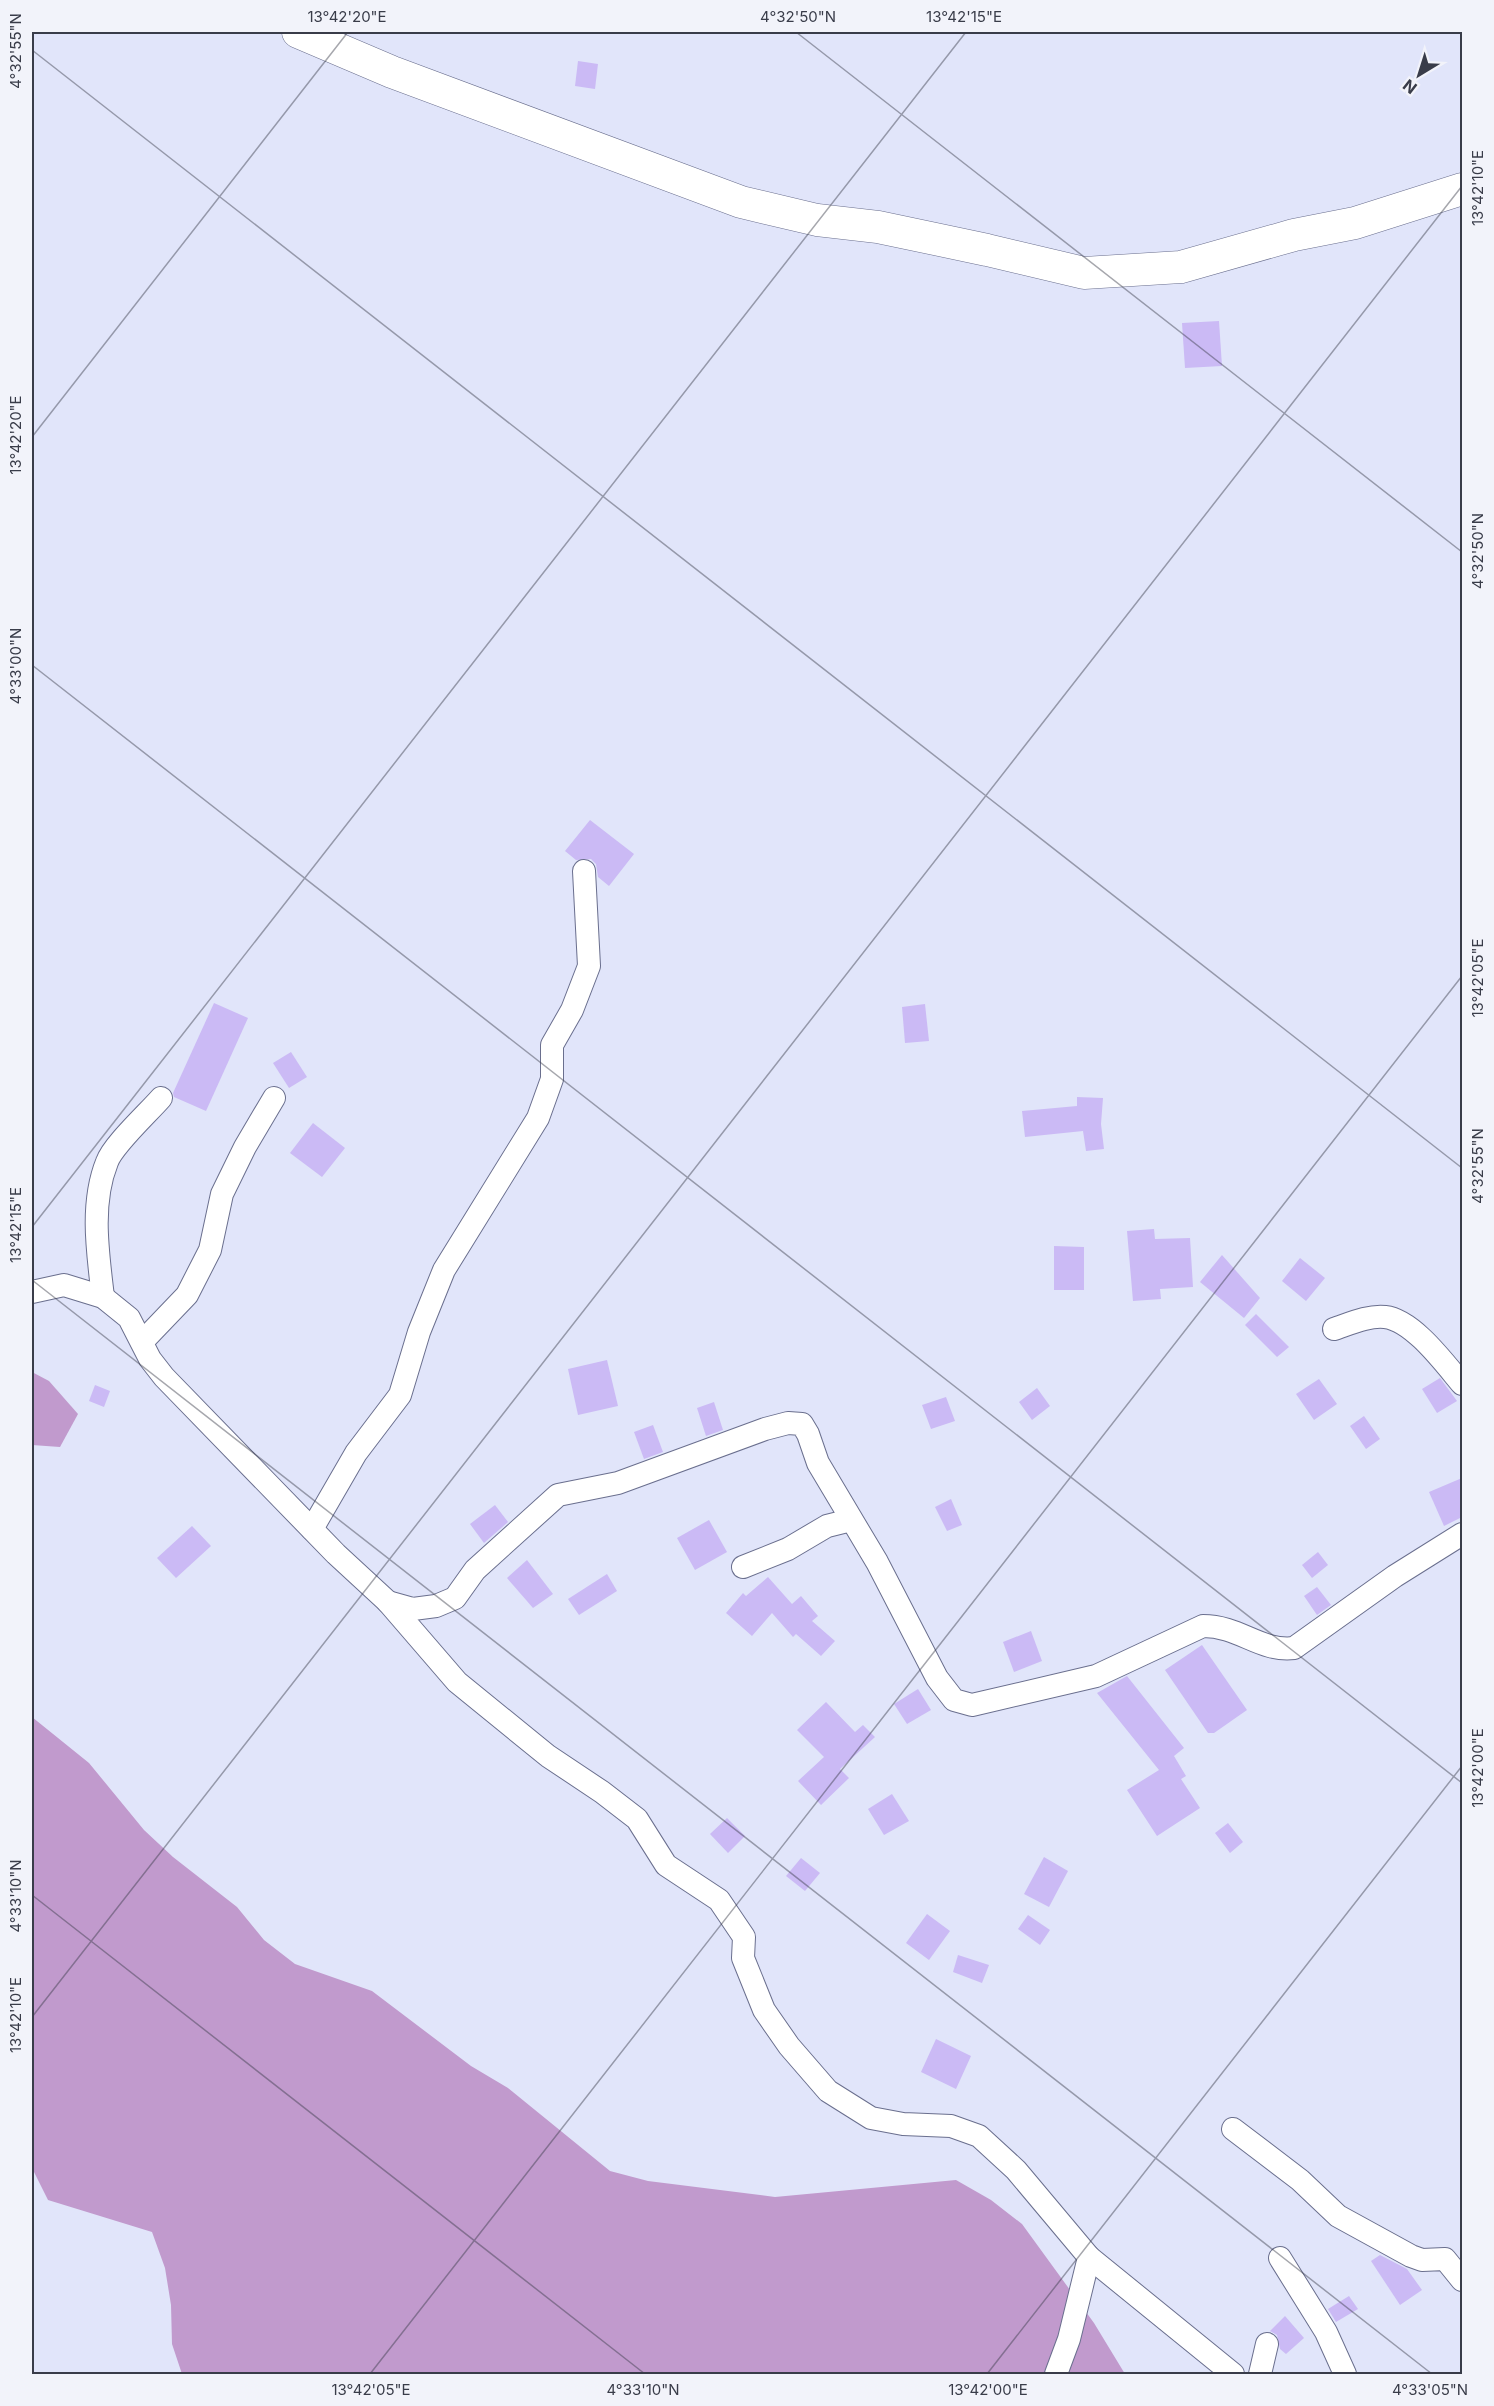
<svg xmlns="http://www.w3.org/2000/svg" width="1494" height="2406" font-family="Inter,sans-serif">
<rect width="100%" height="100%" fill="#e1e5fa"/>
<g fill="#c19acd">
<path d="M32,1372L49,1381L78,1414L60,1447L32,1445Z"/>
<path d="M32,1717L89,1763L144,1830L173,1857L237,1907L264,1940L295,1964L372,1991L471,2066L508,2088L610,2171L648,2181L775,2197L956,2180L991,2200L1022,2224L1094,2323L1125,2374H182L172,2344L171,2305L165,2268L152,2232L48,2200L32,2168Z"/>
</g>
<g fill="#cbbaf5">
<path d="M578,61L598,64L595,89L575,86Z"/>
<path d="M1219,321L1222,366L1185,368L1182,323Z"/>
<path d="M590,820L634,854L609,886L598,877L596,864L591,859L576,860L565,851Z"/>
<path d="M214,1003L248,1018L206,1111L174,1097L173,1093Z"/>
<path d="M925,1004L929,1041L905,1043L902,1007Z"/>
<path d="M291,1052L307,1077L289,1088L273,1063Z"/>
<path d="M1077,1097L1103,1098L1101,1124L1104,1149L1086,1151L1083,1131L1025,1137L1022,1111L1077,1106Z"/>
<path d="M313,1123L345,1148L322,1177L290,1153Z"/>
<path d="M1154,1229L1155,1239L1190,1238L1193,1287L1160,1289L1161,1299L1133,1301L1127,1231Z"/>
<path d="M1054,1246L1084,1247V1290H1054Z"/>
<path d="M1222,1255L1260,1298L1244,1318L1200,1282Z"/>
<path d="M1300,1258L1325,1278L1306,1301L1282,1281Z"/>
<path d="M1256,1314L1289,1347L1277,1357L1245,1325Z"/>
<path d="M607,1360L618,1406L578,1415L568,1369Z"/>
<path d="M1440,1378L1457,1401L1437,1413L1422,1389Z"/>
<path d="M1319,1379L1337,1404L1314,1420L1296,1394Z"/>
<path d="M95,1385L110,1391L104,1407L89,1401Z"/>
<path d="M1037,1388L1050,1406L1032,1420L1019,1402Z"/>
<path d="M946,1397L955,1421L931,1429L922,1405Z"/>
<path d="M714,1402L723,1430L706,1436L697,1408Z"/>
<path d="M1364,1416L1380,1439L1366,1449L1350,1426Z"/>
<path d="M653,1425L663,1452L644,1459L634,1432Z"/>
<path d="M1462,1478V1517L1444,1526L1429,1492Z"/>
<path d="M951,1499L962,1525L947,1531L935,1507Z"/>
<path d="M495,1505L508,1522L484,1543L470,1524Z"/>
<path d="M709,1520L727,1552L695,1570L677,1538Z"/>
<path d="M192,1526L211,1546L176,1578L157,1558Z"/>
<path d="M1318,1552L1328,1565L1312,1578L1302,1565Z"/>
<path d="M527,1560L553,1594L533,1608L507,1578Z"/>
<path d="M607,1574L617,1591L579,1615L568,1599Z"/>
<path d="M768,1577L792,1604L801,1596L818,1616L812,1621L835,1641L821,1656L796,1634L793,1637L772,1613L752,1636L726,1613L743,1593L746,1596Z"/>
<path d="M1317,1587L1331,1605L1317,1615L1304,1596Z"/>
<path d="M1031,1631L1042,1661L1014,1672L1003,1642Z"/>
<path d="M1202,1645L1247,1710L1214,1733H1208L1165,1670Z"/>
<path d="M1127,1676L1184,1748L1174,1756L1186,1776L1181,1779L1200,1808L1157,1836L1127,1790L1159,1770L1097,1693Z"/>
<path d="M918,1689L931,1710L907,1724L894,1704Z"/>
<path d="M826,1702L855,1732L863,1725L875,1737L840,1769L849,1778L821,1805L798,1781L824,1757L797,1730Z"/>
<path d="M892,1794L909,1821L884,1835L868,1809Z"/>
<path d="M727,1818L745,1836L728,1853L710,1834Z"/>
<path d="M1228,1823L1243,1842L1230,1853L1215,1833Z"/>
<path d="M1044,1857L1068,1871L1049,1907L1024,1894Z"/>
<path d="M801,1858L820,1873L805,1891L786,1876Z"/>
<path d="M927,1914L950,1931L929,1960L906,1943Z"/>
<path d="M1028,1915L1050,1930L1040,1945L1018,1929Z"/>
<path d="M958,1955L989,1965L982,1983L953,1972Z"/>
<path d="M936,2039L971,2056L956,2089L921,2072Z"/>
<path d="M1380,2255L1407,2269L1422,2290L1400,2305L1371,2261Z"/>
<path d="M1349,2296L1358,2309L1336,2322L1328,2309Z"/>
<path d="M1285,2316L1304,2338L1286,2354L1280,2349L1277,2335L1270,2331Z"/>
</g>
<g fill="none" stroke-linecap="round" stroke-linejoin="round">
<g stroke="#6a6f8e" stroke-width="24">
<g id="street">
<path d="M32,1292L64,1285L103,1297L129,1318L150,1359L164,1377L336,1554L388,1602L457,1682L548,1756L602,1792L637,1819L666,1865L719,1900L744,1937L743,1958L764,2010L789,2046L828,2091L871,2118L903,2124L951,2126L979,2136L1016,2170L1089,2257L1233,2374"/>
<path d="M103,1297C98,1254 90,1204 107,1162C113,1145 148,1113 161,1098"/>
<path d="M1334,1329C1349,1324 1369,1315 1385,1317C1413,1320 1445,1364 1462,1384"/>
<path d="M142,1342L187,1295L210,1250L222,1194L245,1147L274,1098"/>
<path d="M312,1529L356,1453L400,1395L419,1332L444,1270L538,1118L552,1079V1045L572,1010L589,966L584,871"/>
<path d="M743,1567L788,1549L827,1526L851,1520"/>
<path d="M388,1602L413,1609L436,1606L455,1598L475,1570L558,1495L618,1483L765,1429L788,1423L802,1424L808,1434L818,1463L877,1562L937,1678L954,1700L972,1705L1096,1676L1203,1626C1240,1626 1260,1652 1294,1648L1395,1576L1462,1534"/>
<path d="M1233,2129L1300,2180L1338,2216L1411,2256L1422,2260L1445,2259L1462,2280"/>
<path d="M1280,2258L1326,2332L1345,2374"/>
<path d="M1056,2374L1069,2339L1089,2257"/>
<path d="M1260,2374L1267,2344"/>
</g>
</g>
<g stroke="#6a6f8e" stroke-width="33">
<path id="secondary" d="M298,32L392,72L741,202L817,220L878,227L987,250L1084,273L1181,267L1294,235L1355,223L1462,189"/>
</g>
<use href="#street" stroke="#fff" stroke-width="22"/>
<use href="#secondary" stroke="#fff" stroke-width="32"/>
</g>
<path fill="none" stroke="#393c49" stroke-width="1.5" stroke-opacity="0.45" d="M796,32L1462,552M32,50L1462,1168M32,437L348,32M32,665L1462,1783M32,1227L966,32M32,1280L1432,2374M32,1895L645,2374M32,2017L1462,186M370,2374L1462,976M987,2374L1462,1766"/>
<rect width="1494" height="2406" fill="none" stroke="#f2f3fa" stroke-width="66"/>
<g transform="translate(1419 75) rotate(218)" stroke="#f2f3fa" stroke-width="4.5" paint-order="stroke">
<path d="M0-4.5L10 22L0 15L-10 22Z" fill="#393c49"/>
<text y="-9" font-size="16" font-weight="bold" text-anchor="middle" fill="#393c49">N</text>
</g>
<rect x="33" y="33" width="1428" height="2340" fill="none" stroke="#393c49" stroke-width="2"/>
<g font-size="15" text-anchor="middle" fill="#393c49">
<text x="347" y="22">13°42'20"E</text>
<text x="798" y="22">4°32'50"N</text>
<text x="964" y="22">13°42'15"E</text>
<text transform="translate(16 51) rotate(-90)" y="5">4°32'55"N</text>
<text transform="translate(1478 188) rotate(-90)" y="5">13°42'10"E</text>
<text transform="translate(16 435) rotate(-90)" y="5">13°42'20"E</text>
<text transform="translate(1478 551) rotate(-90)" y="5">4°32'50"N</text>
<text transform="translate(16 666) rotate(-90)" y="5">4°33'00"N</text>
<text transform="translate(1478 978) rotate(-90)" y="5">13°42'05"E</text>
<text transform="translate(1478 1166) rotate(-90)" y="5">4°32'55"N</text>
<text transform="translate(16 1225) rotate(-90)" y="5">13°42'15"E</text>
<text transform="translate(1478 1768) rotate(-90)" y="5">13°42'00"E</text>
<text transform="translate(16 1896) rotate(-90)" y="5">4°33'10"N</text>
<text transform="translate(16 2015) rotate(-90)" y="5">13°42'10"E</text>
<text x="371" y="2395">13°42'05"E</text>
<text x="643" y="2395">4°33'10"N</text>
<text x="988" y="2395">13°42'00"E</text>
<text x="1430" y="2395">4°33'05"N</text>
</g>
</svg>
